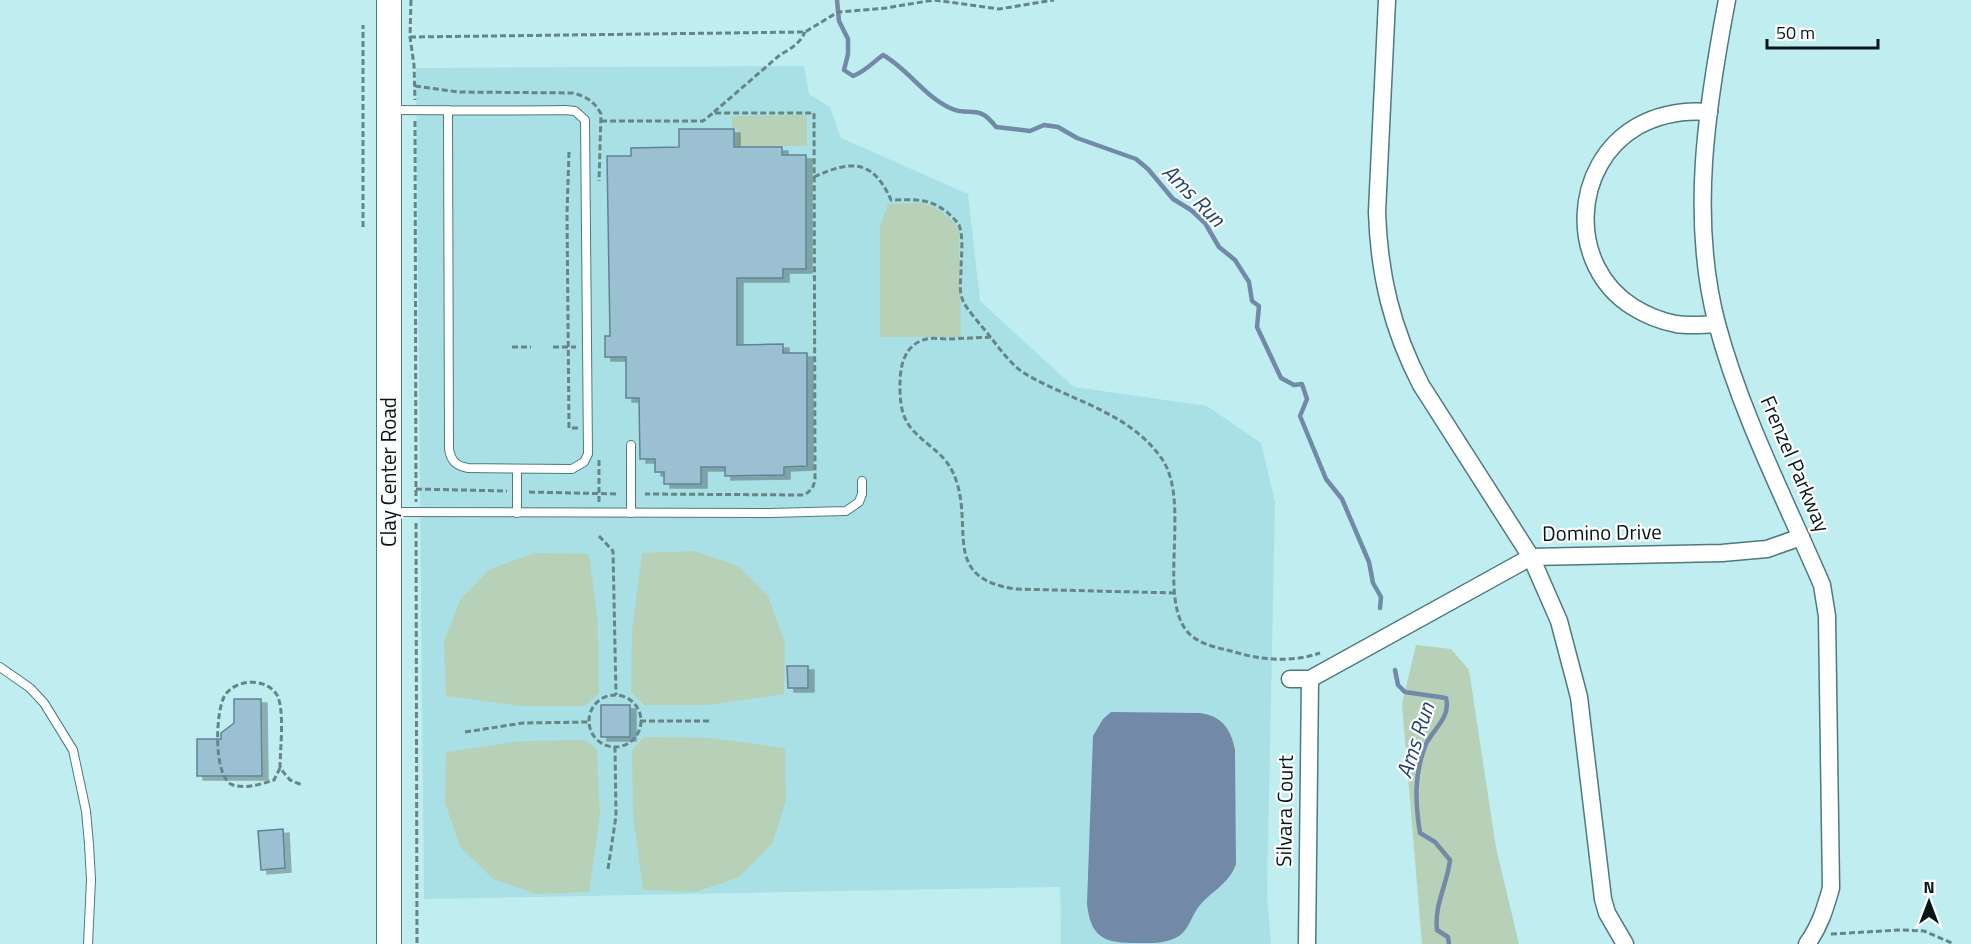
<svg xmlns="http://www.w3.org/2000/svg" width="1971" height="944" font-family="'Titillium Web',sans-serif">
<defs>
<filter id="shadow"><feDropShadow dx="6" dy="4" stdDeviation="0" flood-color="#0004"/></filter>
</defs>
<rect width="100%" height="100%" fill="#bfedf0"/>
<path fill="#a9e0e5" d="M804,66L809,94L830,107L841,138L968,194L980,301L1074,387L1207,406L1261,443L1275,502L1267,895L1271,944H1061L1060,887L424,899L416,68Z"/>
<g fill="#b6d1b7">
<path d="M807,115V146H737V128H732V116Z"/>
<path d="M922,203C937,207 952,217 959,230L961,337H880V227L888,204Z"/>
<path d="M695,551L738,566L768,596L785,643L784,694L709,705H644L631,692L632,631L642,553Z"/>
<path d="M535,553L589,554L598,622L599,693L585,706H521L446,696L444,642L460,600L490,569Z"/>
<path d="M1416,645L1451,649L1469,670L1496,848L1519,944H1422L1402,704Z"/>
<path d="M644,737L711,738L785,748L786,801L772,844L739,877L696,892L643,890L633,815L632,750Z"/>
<path d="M586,740L597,750L600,816L589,892L536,894L493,879L460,847L445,803L446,752L521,741Z"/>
</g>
<path fill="#7389a8" d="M1111,712L1200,713C1222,716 1231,729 1235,750L1236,864C1229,885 1209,892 1197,909C1191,918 1188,930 1179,936C1168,943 1155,943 1143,943C1110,943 1091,943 1087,904L1093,736L1103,719Z"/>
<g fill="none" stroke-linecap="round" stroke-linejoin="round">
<g stroke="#7389a8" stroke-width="4.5">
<path d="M837,0L839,21L848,39V54L844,70L853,76C866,71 872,63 883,55C908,69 924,96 950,108C970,118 977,102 996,127L1030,131L1044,125L1058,127L1077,138L1136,159L1148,169L1173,199L1191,210L1205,223L1219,247L1235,260L1249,282L1252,301L1259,306L1257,327L1281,378L1294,385L1302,384L1307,399L1300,416L1326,479L1342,499L1369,562L1373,583L1381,597L1380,608"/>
<path d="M1395,670L1398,685L1405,692L1446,698C1451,717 1434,728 1426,744C1414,773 1415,802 1420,833L1435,842L1450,860C1447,885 1434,905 1437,930L1448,937L1449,944"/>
</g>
</g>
<g fill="#9bc0d2" stroke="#608394" stroke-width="1.5" filter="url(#shadow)">
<path d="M679,129H734V147H782V155H806V269H783V278H737V345L783,344V353H807V466L784,467V475L725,476V467H701V484H664V472H655V459H640L639,398H626V357H605V336H610L607,156H631V148L679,147Z"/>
<path d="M787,666H808V688H788Z"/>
<path d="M234,699H261L262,776H197V739H221V733L234,723Z"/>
<rect x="601" y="705" width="29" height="32"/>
<path d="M283,829L285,868L261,870L258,831Z"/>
</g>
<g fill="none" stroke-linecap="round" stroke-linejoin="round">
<g stroke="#4f7a7d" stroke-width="10">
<g id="lane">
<path d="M390,110C448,110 507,111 565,110L575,111L585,120L588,454L584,462L572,469L468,468C456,466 451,461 449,449L448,110"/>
<path d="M631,445V513"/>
<path d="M392,512L770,513L846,511L859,502L862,494V481"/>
<path d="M517,513V469"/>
<path d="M0,667L30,688L44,703L73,750L86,811L89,844L91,880L88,944"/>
</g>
</g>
<g stroke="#4f7a7d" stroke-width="19">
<g id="street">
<path d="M1387,0L1377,212C1379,275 1392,329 1421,385L1531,557L1559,621L1579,697L1603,899L1607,913L1625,944"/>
<path d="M1727,0C1707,105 1689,218 1717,324C1741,414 1785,499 1822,585L1827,616L1831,888C1825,909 1820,926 1807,944"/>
<path d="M1709,112C1685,110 1660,114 1638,126C1571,164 1567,266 1633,307C1646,315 1660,321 1676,324C1689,326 1703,325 1717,324"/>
<path d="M1290,679H1310L1531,557L1722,553L1767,549L1801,537"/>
<path d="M1307,944L1310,679"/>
</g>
</g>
<g stroke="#4f7a7d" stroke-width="26">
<path id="secondary" d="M389,944V0"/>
</g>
<g stroke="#658587" stroke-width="3" stroke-dasharray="6 3" stroke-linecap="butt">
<path d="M411,0L410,37L414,65L415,100"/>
<path d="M410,37L805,32L838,12L886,8L934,0L999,9L1054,0"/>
<path d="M415,86L459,92L573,93C586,96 595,102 601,114L599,181"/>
<path d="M714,112L781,54C791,49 800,43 805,32"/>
<path d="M415,121L416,502"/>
<path d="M601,121H703L713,113H814L815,479C814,487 811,491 804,495L645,494"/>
<path d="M569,152L567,213L569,428H578"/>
<path d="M814,177C851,160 873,159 891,200C914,200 927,197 947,212C951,216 956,220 959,225C964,238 961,257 961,270C961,278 959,290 962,298C964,307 982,326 988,334C1000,349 1012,367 1029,376C1075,402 1130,413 1162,459C1193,504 1153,607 1193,637C1204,645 1218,648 1231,651C1260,660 1291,663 1320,653"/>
<path d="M363,227V25"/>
<path d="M991,337C977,338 964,338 950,339C942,339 930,337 923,340C903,347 900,368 900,385C900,401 901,416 911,428C929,449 948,453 957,483C972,532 943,578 1015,589L1175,593"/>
<path d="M512,347H531"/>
<path d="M553,347H576"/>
<path d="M599,460V502"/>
<path d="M416,489L507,491"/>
<path d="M529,492L619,494"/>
<path d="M416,523L417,944"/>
<path d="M599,536L613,551L616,695"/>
<circle cx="615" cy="721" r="26"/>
<path d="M640,721H709"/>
<path d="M465,732L523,723L588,722"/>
<path d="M280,768C280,750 285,710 277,695C266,677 236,679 225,695C215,711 213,779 233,785C247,789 261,784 274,780L280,768L290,780L302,785"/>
<path d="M608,869L616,816L615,747"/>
<path d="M1831,934L1900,930L1924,931L1954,944"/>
</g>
<use href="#lane" stroke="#fff" stroke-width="8"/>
<use href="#street" stroke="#fff" stroke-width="16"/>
<use href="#secondary" stroke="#fff" stroke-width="24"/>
</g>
<g text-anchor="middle" stroke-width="4.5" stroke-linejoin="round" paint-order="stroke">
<g font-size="21" fill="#051617" stroke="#fff">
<text transform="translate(1795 464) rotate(67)" y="7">Frenzel Parkway</text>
<text transform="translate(389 472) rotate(-90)" y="7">Clay Center Road</text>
<text transform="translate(1602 533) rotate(-1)" y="7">Domino Drive</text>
<text transform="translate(1285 811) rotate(-89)" y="7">Silvara Court</text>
</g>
<g font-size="22" font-style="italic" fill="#23436f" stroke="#fff">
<text transform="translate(1194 195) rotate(45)" y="8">Ams Run</text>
<text transform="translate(1415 740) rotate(-72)" y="8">Ams Run</text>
</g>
</g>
<g transform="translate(1929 902)" stroke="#ffffff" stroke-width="4.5" paint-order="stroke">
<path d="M0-4.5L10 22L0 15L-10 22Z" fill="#051617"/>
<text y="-9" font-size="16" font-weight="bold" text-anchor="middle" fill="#051617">N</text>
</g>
<path d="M1767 39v9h111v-9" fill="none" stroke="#051617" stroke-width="3"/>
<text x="1776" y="39" font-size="18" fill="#051617" stroke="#ffffff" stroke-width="4.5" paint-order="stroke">50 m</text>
</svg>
